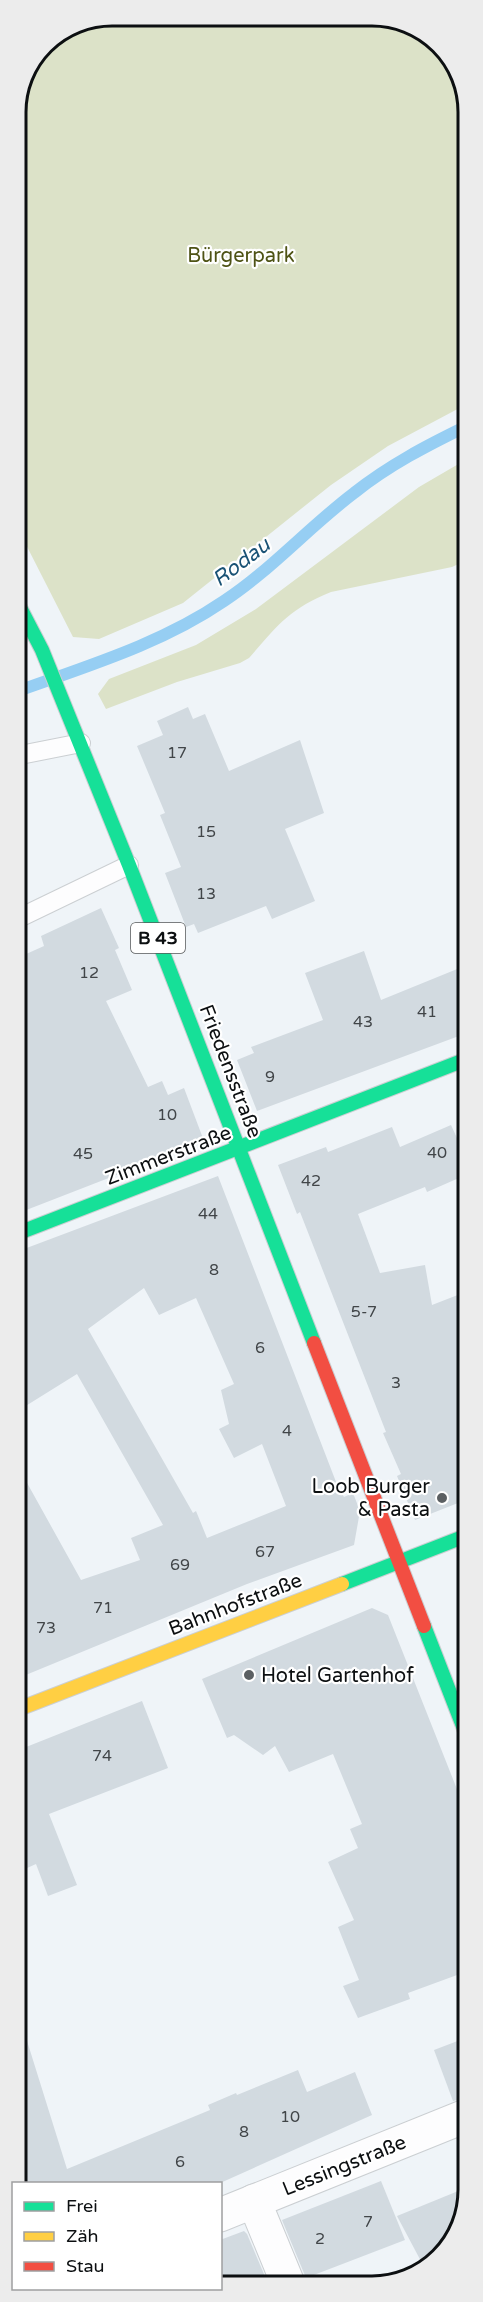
<svg xmlns="http://www.w3.org/2000/svg" width="483" height="2302" font-family="'Varela Round',sans-serif">
<rect width="100%" height="100%" fill="#eff4f8"/>
<g fill="#dce2c8">
<path d="M112,15L396,18L444,48L467,100V404L388,446L331,485L183,603L99,639L73,637L15,523V106L44,43Z"/>
<path d="M467,459V560L452,567L331,592C289,609 278,625 249,658L240,663L177,682L106,709L98,694L109,679L196,645L256,609L419,487Z"/>
</g>
<g fill="none" stroke-linecap="round" stroke-linejoin="round">
<path stroke="#96cef3" stroke-width="12" d="M15,692C87,666 161,644 224,601C271,570 309,527 354,493C389,465 428,445 467,426"/>
</g>
<g fill="#d2dae0" fill-rule="evenodd">
<path d="M188,707L193,719L205,714L229,771L300,740L324,813L285,829L315,901L272,919L266,906L198,933L194,924L186,927L165,873L181,867L160,815L165,813L137,746L163,735L157,721Z"/>
<path d="M101,908L119,948L115,950L132,990L106,1001L148,1087L162,1081L168,1095L184,1088L204,1141L16,1214L15,959L44,946L41,936Z"/>
<path d="M364,951L381,1000L467,965V1033L257,1111L237,1060L254,1053L251,1047L323,1020L305,973Z"/>
<path d="M451,1125L468,1162V1174L427,1192L425,1187L358,1214L380,1273L425,1265L432,1305L468,1291V1499L415,1520L397,1476L401,1474L383,1433L386,1432L300,1212L297,1214L278,1165L326,1147L328,1152L392,1127L400,1147Z"/>
<path d="M218,1176L338,1487L344,1497L353,1493L360,1511L354,1545L247,1584L16,1679V1463L81,1580L140,1560L131,1538L163,1525L77,1374L16,1412V1252ZM144,1288L159,1315L196,1298L234,1384L221,1390L229,1424L219,1429L234,1458L262,1444L286,1506L207,1538L196,1511L193,1513L88,1329Z"/>
<path d="M372,1608L388,1615L468,1817V1971L408,1993L410,1999L358,2018L343,1986L359,1980L338,1927L354,1920L328,1862L358,1848L350,1829L362,1824L333,1754L289,1772L275,1746L263,1755L234,1735L227,1738L202,1679Z"/>
<path d="M142,1701L168,1768L49,1814L77,1885L48,1896L36,1864L16,1873V1751Z"/>
<path d="M23,2028L67,2169L210,2110L208,2105L236,2093L237,2095L298,2070L307,2092L355,2072L372,2115L218,2184H16V2030Z"/>
<path d="M468,2037V2097L453,2101L434,2050Z"/>
<path d="M381,2181L405,2240L306,2278L282,2220Z"/>
<path d="M468,2187V2196L444,2254L423,2265L397,2216Z"/>
<path d="M244,2231L247,2234L269,2286H220V2240Z"/>
</g>
<g fill="none" stroke-linecap="round" stroke-linejoin="round">
<g stroke="#cbcfd2" stroke-width="20">
<g id="lane">
<path d="M15,756L81,743"/>
<path d="M15,920L129,865"/>
</g>
</g>
<g stroke="#cbcfd2" stroke-width="35">
<g id="street">
<path d="M254,2201L289,2286"/>
<path d="M220,2215L468,2115"/>
</g>
</g>
<g stroke="#cbcfd2" stroke-width="16">
<g id="fast">
<path d="M15,598L42,650L129,865L314,1343"/>
<path d="M16,1234L467,1059"/>
<path d="M342,1584L468,1535"/>
<path d="M424,1626L468,1739"/>
</g>
</g>
<g stroke="#cbcfd2" stroke-width="16">
<path id="slow" d="M16,1710L342,1584"/>
</g>
<g stroke="#cbcfd2" stroke-width="16">
<path id="jam" d="M314,1343L424,1626"/>
</g>
<use href="#lane" stroke="#fdfdfe" stroke-width="18"/>
<use href="#street" stroke="#fdfdfe" stroke-width="33"/>
<use href="#fast" stroke="#16e098" stroke-width="14"/>
<use href="#slow" stroke="#ffcf43" stroke-width="14"/>
<use href="#jam" stroke="#f24e42" stroke-width="14"/>
</g>
<g fill="#5b5f62" stroke="#fff" stroke-width="2">
<circle cx="442" cy="1498" r="6"/>
<circle cx="249" cy="1675" r="6"/>
</g>
<g text-anchor="middle" stroke-width="4.5" stroke-linejoin="round" paint-order="stroke">
<g font-size="16" fill="#414548">
<text x="177" y="758">17</text>
<text x="206" y="837">15</text>
<text x="206" y="899">13</text>
<text x="89" y="978">12</text>
<text x="427" y="1017">41</text>
<text x="363" y="1027">43</text>
<text x="270" y="1082">9</text>
<text x="167" y="1120">10</text>
<text x="437" y="1158">40</text>
<text x="83" y="1159">45</text>
<text x="311" y="1186">42</text>
<text x="208" y="1219">44</text>
<text x="214" y="1275">8</text>
<text x="364" y="1317">5-7</text>
<text x="260" y="1353">6</text>
<text x="396" y="1388">3</text>
<text x="287" y="1436">4</text>
<text x="265" y="1557">67</text>
<text x="180" y="1570">69</text>
<text x="103" y="1613">71</text>
<text x="46" y="1633">73</text>
<text x="102" y="1761">74</text>
<text x="290" y="2122">10</text>
<text x="244" y="2137">8</text>
<text x="180" y="2167">6</text>
<text x="368" y="2227">7</text>
<text x="320" y="2244">2</text>
</g>
<rect fill="#fff" stroke="#555758" stroke-width="1.5" x="131" y="923" width="54" height="30" rx="4.5"/>
<g font-size="18" font-weight="bold" fill="#0c0f11">
<text x="158" y="944">B 43</text>
</g>
<g font-size="20" fill="#4e5315" stroke="#fff">
<text x="241" y="262">Bürgerpark</text>
</g>
<g font-size="20" fill="#0c0f11" stroke="#fff">
<text transform="translate(231 1071) rotate(69)" y="7">Friedensstraße</text>
<text transform="translate(168 1155) rotate(-21)" y="7">Zimmerstraße</text>
<text transform="translate(235 1604) rotate(-21)" y="7">Bahnhofstraße</text>
<text transform="translate(344 2165) rotate(-22)" y="7">Lessingstraße</text>
</g>
<g font-size="20" fill="#0c0f11" stroke="#fff" text-anchor="end">
<text x="430" y="1493">Loob Burger<tspan x="430" dy="23">&amp; Pasta</tspan></text>
<text x="261" y="1682" text-anchor="start">Hotel Gartenhof</text>
</g>
<g font-size="21" font-style="italic" fill="#195275" stroke="#fff">
<text transform="translate(241 562) rotate(-37)" y="7">Rodau</text>
</g>
</g>
<path d="M0 0H483V2302H0ZM112 26H372A86 86 0 0 1 458 112V2190A86 86 0 0 1 372 2276H112A86 86 0 0 1 26 2190V112A86 86 0 0 1 112 26Z" fill="#ececec" fill-rule="evenodd"/>
<path fill="none" stroke="#0c0f11" stroke-width="3" d="M112 26H372A86 86 0 0 1 458 112V2190A86 86 0 0 1 372 2276H112A86 86 0 0 1 26 2190V112A86 86 0 0 1 112 26Z"/>
<rect x="12" y="2182" width="210" height="108" fill="#ffffff" stroke="#9e9fa0" stroke-width="1.5"/>
<rect x="24" y="2202" width="30" height="9" fill="#16e098" stroke="#9e9fa0" stroke-width="1.5"/>
<text x="66" y="2212" font-size="18" fill="#0c0f11">Frei</text>
<rect x="24" y="2232" width="30" height="9" fill="#ffcf43" stroke="#9e9fa0" stroke-width="1.5"/>
<text x="66" y="2242" font-size="18" fill="#0c0f11">Zäh</text>
<rect x="24" y="2262" width="30" height="9" fill="#f24e42" stroke="#9e9fa0" stroke-width="1.5"/>
<text x="66" y="2272" font-size="18" fill="#0c0f11">Stau</text>
</svg>
